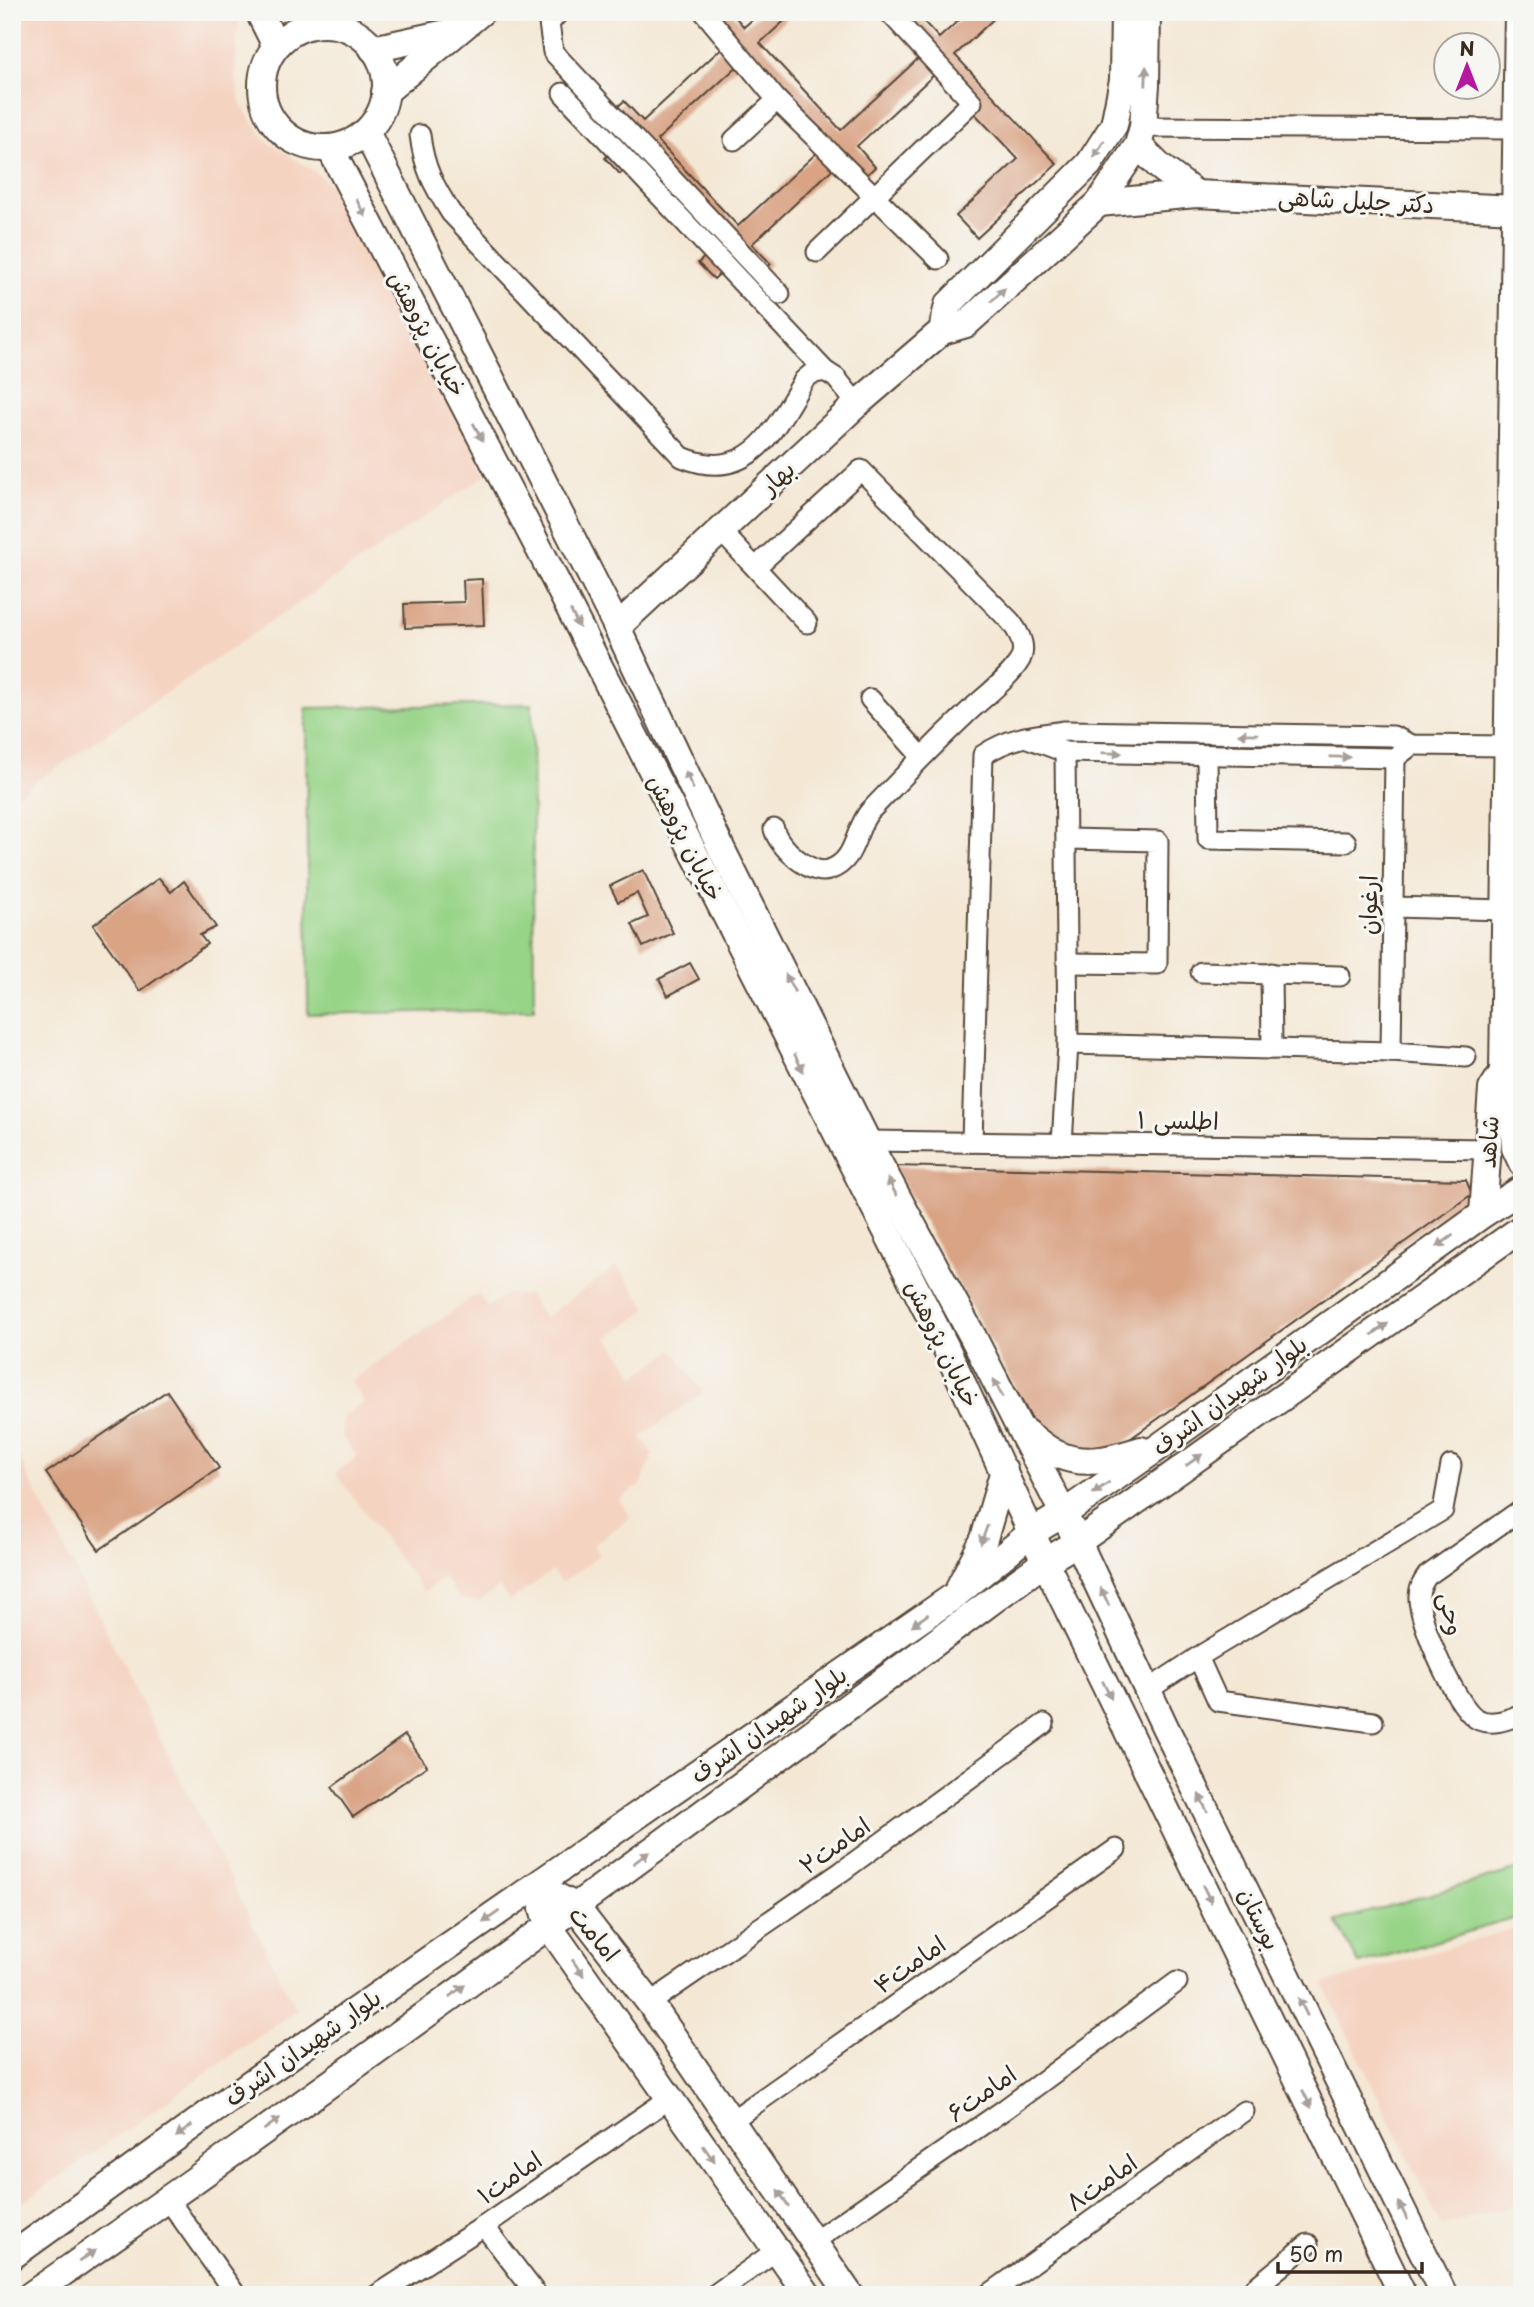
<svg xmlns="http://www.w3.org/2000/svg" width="1534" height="2307" font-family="'Playpen Sans','Playpen Sans Arabic',sans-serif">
<rect width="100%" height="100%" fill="#f6f6f2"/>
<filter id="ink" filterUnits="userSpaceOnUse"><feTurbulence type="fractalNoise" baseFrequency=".0143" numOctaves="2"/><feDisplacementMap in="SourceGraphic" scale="14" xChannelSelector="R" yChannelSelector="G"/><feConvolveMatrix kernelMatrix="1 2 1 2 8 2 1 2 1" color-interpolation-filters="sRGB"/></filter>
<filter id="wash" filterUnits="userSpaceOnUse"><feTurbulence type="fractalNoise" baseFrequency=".00686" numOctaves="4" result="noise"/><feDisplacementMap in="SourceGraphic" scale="28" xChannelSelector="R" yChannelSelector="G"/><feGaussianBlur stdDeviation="1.57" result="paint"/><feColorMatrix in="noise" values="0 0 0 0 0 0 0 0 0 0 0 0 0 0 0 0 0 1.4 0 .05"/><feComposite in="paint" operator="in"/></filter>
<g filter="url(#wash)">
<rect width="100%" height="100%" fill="#f4e8d5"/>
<g fill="#f5d3c1">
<path d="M12,12H239L235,76L240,103L265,140L313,170L331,186L347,205L382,265L486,475L12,798Z"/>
<path d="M617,1266L648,1309L608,1338L636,1376L673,1350L703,1392L641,1437L653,1454L641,1485L619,1500L631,1517L593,1545L600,1555L561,1583L552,1571L510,1601L499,1587L479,1602L460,1599L444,1577L424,1592L335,1473L357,1456L343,1438V1417L364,1402L350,1381L478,1294L487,1307L507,1294L528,1295L545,1318Z"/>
<path d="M12,1444L296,2010L12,2210Z"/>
<path d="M1522,1926V2203L1441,2226L1323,1984Z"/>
</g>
<g fill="#98d488" stroke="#6a7f53" stroke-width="2">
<path d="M532,704L534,1010L308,1014L306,708Z"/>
<path d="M1522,1868V1916L1359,1964L1336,1921Z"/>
</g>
<g id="blocks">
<g fill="#d9a384" fill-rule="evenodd">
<path d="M719,12H731L744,27L761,12H794L760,43L841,130L921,56L880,12H915L939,38L968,12H1001L955,55L1057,164L977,238L956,216L1018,159L936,73L857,146L875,167L857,184L838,164L752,244L771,264L752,282L733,261L714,279L698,263L719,244L638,158L620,174L605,158L624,140L604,119L624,101L643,121L726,44L707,23ZM742,62L822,148L738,226L657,140Z"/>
<path d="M482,579L484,625L405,628L404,604L464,602L463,580Z"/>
<path d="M643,870L673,933L643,947L632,924L648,917L637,893L618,902L610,886Z"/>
<path d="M159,878L171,892L184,881L216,927L200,935L207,944L140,991L93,925Z"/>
<path d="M690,963L699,979L668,996L659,979Z"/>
<path d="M894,1166L1466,1180L1472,1194L1099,1461L1042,1438Z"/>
<path d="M167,1391L219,1468L99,1550L46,1473Z"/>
<path d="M405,1735L427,1766L353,1817L332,1787Z"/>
</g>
</g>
</g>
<g filter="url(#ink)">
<use href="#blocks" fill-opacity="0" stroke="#574639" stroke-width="2"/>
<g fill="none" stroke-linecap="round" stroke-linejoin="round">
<g stroke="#574639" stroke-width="23">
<g id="street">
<path d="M559,12L549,23L553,52L780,294"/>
<path d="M704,12L777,100L938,259"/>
<path d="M563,93L825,371"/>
<path d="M1143,127L1517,129"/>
<path d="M420,135C424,169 434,186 451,213L682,457C750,485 775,428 804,380L811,374L825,371L836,378L857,404"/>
<path d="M734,140L777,100"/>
<path d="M817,252L972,102L889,12"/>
<path d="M721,531L807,623"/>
<path d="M756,567L861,470L1010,621C1019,632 1027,646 1020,660C1009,679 980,700 964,716C931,747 901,779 870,811C854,829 857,861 829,870C811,876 778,847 774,829"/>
<path d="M870,699L921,756"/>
<path d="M1025,737L1065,752L1395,758L1412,745"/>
<path d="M1207,755L1208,839L1346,842"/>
<path d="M1067,839L1158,841L1157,964L1068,963"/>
<path d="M1393,907L1505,910"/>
<path d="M1201,972L1340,976"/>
<path d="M1271,973L1272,1049"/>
<path d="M1068,1044L1391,1052L1466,1057"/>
<path d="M1391,1052L1395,758"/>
<path d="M1503,1059H1522"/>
<path d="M867,1141L1489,1149"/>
<path d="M972,1142L983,755C1010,737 1033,735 1065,731L1393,736L1412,745L1508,746"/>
<path d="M1062,1144L1068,1044L1065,752"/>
<path d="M1522,1509L1427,1576C1423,1582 1419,1588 1419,1596C1417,1619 1458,1712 1479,1720C1494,1726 1508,1719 1522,1714"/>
<path d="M1198,1657L1218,1701L1373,1722"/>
<path d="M1148,1690L1198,1657L1443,1510L1451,1465"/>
<path d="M650,2003L841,1872L1044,1724"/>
<path d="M731,2121L1116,1849"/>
<path d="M168,2199L236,2295"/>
<path d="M484,2226L537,2295"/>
<path d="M813,2242L1005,2109L1177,1982"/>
<path d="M377,2295L484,2226L670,2098"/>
<path d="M714,2295L777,2250"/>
<path d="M988,2295L1244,2111"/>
<path d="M1246,2295L1308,2244"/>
</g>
</g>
<g stroke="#574639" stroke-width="30">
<g id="secondary">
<path d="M259,12L276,46"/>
<circle cx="324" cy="86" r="62"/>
<path d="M373,49L456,31"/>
<path d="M385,92L481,12"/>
<path d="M366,132L617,627L721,848L867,1141L973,1337L1078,1542L1164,1725L1444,2295"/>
<path d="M1138,145L1160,167L1196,194"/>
<path d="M330,148L544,558L946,1348L1045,1562L1403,2295"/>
<path d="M1099,203L1196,194L1516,209"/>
<path d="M942,331L948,305L1089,164L1114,125L1123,80L1124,12"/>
<path d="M617,627L857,404L942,331L966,324L1099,203L1138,145L1143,127L1146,85L1147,12"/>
<path d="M1503,1072L1510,1078L1514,1086L1515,1148L1522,1163"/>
<path d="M1483,1214L1492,1089L1503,1072L1518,12"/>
<path d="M1022,1430C1034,1438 1046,1450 1059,1455C1086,1467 1115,1458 1141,1450"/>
<path d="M960,1586L984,1539L1004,1470"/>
<path d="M537,1886L575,1906L650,2003L850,2295"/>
<path d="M543,1908L548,1925L808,2295"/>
<path d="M12,2256L258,2078L954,1596L1031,1533L1063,1514L1163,1444L1483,1214L1522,1189"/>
<path d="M31,2295C373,2057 709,1809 1045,1562L1078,1542L1522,1228"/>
</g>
</g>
<use href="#street" stroke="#fff" stroke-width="19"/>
<use href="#secondary" stroke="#fff" stroke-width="26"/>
</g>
<defs><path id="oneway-solid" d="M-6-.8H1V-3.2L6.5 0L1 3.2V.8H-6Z" transform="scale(1.75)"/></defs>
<g fill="#a79f9a">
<use href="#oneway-solid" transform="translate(1146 76) rotate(-89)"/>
<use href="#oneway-solid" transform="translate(1099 149) rotate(122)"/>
<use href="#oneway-solid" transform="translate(361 208) rotate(62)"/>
<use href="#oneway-solid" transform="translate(998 295) rotate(-43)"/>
<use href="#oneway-solid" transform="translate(478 432) rotate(62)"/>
<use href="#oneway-solid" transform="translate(575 619) rotate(63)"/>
<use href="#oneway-solid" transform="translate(1248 734) rotate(-179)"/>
<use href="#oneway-solid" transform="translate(1112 753) rotate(1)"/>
<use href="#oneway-solid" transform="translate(1340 757) rotate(1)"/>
<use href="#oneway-solid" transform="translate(689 780) rotate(-115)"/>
<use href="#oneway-solid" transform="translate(790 983) rotate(-117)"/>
<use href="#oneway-solid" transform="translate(799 1063) rotate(63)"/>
<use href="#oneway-solid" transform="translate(892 1187) rotate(-118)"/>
<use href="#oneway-solid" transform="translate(1445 1241) rotate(144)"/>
<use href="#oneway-solid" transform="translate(1380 1329) rotate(-35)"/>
<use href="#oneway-solid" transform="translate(998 1388) rotate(-117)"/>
<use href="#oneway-solid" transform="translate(1194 1460) rotate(-35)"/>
<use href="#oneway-solid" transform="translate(1101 1488) rotate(145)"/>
<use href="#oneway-solid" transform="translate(984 1535) rotate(110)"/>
<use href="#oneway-solid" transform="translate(1105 1597) rotate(-115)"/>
<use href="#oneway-solid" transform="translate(920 1620) rotate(145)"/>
<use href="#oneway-solid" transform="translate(1107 1690) rotate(64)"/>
<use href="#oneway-solid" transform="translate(1203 1803) rotate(-116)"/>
<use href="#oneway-solid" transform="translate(641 1858) rotate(-36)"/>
<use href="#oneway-solid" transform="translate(1207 1894) rotate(64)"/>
<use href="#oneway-solid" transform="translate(491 1917) rotate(145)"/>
<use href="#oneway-solid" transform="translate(578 1968) rotate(55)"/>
<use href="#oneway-solid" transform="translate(457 1991) rotate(-36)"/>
<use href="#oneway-solid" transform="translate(1303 2007) rotate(-116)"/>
<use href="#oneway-solid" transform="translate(1307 2099) rotate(64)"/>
<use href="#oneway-solid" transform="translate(272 2124) rotate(-36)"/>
<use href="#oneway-solid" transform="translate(184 2131) rotate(144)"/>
<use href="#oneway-solid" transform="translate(709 2154) rotate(55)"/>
<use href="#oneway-solid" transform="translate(783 2198) rotate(-124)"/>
<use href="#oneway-solid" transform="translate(1403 2211) rotate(-116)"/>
<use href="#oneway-solid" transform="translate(87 2256) rotate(-35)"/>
</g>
</g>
<g text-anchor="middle" stroke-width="6" stroke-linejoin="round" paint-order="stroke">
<g font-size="24" fill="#3b2a1e" stroke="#f6f6f2">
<text transform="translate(1356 201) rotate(3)" y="8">دکتر جلیل شاهی</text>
<text transform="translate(427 334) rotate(62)" y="8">خیابان پژوهش</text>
<text transform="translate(778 478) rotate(-43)" y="8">بهار</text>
<text transform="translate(685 838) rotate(63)" y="8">خیابان پژوهش</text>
<text transform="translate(1369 905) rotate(-89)" y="8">ارغوان</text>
<text transform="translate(1178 1121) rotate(1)" y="8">اطلسی ۱</text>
<text transform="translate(1489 1142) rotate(-86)" y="8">شاهد</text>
<text transform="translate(942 1344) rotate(64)" y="8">خیابان پژوهش</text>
<text transform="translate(1230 1396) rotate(-36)" y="8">بلوار شهیدان اشرف</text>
<text transform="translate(1451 1614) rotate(79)" y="8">وحی</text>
<text transform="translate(769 1725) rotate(-35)" y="8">بلوار شهیدان اشرف</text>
<text transform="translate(835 1846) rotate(-35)" y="8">امامت۲</text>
<text transform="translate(1259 1919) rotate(64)" y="8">بوستان</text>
<text transform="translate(594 1934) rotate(50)" y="8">امامت</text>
<text transform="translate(910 1965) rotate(-35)" y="8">امامت۴</text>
<text transform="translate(303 2048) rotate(-35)" y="8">بلوار شهیدان اشرف</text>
<text transform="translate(982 2094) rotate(-35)" y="8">امامت۶</text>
<text transform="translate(510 2178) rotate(-35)" y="8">امامت۱</text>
<text transform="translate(1102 2183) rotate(-35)" y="8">امامت۸</text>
</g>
</g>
<rect width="1534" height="2307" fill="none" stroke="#f6f6f2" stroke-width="42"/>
<g transform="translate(1467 66)"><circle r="33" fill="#f6f6f2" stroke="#aba49d" stroke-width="2"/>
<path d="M0-5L12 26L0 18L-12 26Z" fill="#b5179e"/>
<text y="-10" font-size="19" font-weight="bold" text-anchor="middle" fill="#3b2a1e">N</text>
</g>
<path d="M1278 2262v10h144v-10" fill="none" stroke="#3b2a1e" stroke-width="3.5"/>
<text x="1289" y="2262" font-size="21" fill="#3b2a1e" stroke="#f6f6f2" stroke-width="5" paint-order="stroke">50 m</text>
</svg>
